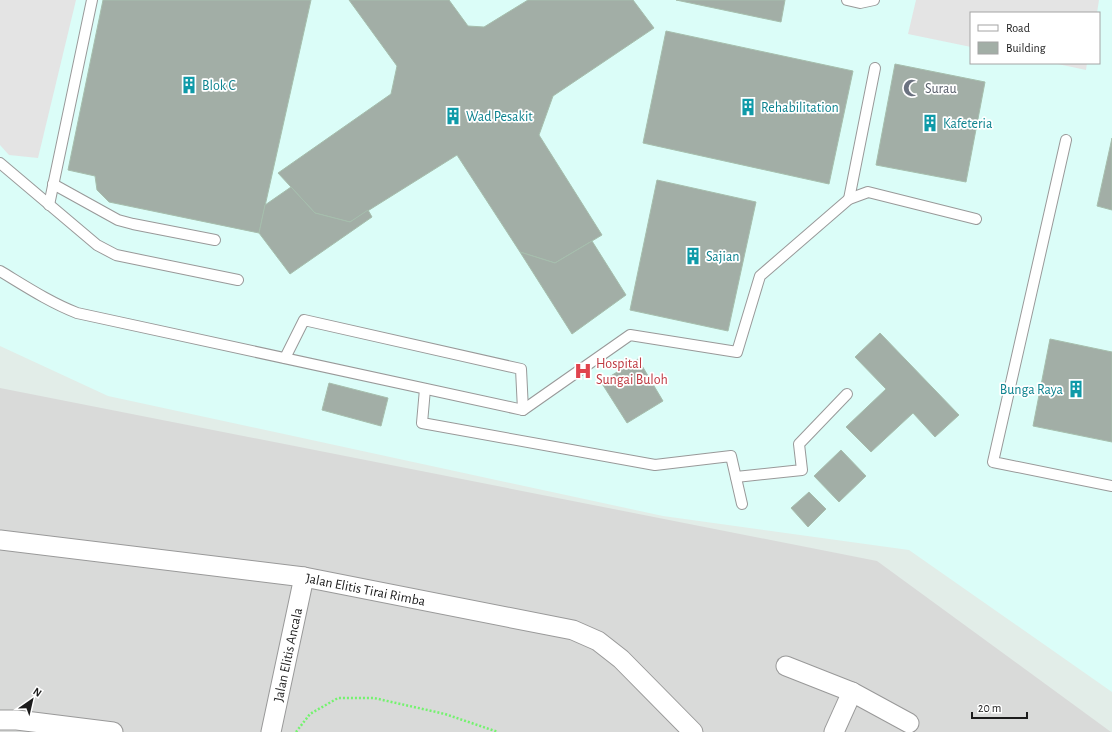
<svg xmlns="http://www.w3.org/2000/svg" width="1112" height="732" font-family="'Alegreya Sans',sans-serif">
<rect width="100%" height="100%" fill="#e2ede8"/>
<path fill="#d9dad9" d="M0,388L877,561L1111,732H0Z"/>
<path fill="#dbfdf8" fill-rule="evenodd" d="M0,0H1112V692L909,550L663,516L108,396L0,346ZM971,13H1099V63H971Z"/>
<g fill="#e4e4e4">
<path d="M0,0H76L38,158L9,155L0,145Z"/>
<path d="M916,0H1099L1097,13H971V47L908,34Z"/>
<path d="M1053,63H1087L1086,70Z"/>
</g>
<g fill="#a2aea6" stroke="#a6bead">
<path d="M103,0H311L259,233L109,202L97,190L95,176L68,170Z"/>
<path d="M349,0H449L468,26L484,27L528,0H633L654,28L553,96L539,135L602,235L555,263L520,252L457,155L350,222L315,213L278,173L391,94L397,66Z"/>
<path d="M676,0H785L781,22Z"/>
<path d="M666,31L853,71L829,184L643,143Z"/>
<path d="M895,64L985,82L966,182L876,165Z"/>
<path d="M1112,138V210L1097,206Z"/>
<path d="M657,180L756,202L728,331L630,310Z"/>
<path d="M291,187L315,213L350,222L368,210L372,217L290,274L259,233L265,205Z"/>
<path d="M592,241L626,295L572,334L520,252L555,263Z"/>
<path d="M880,333L959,415L935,437L913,413L871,452L846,427L886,389L855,357Z"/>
<path d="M1050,339L1112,352V442L1033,426Z"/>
<path d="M638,359L663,401L627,423L601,382Z"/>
<path d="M329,383L388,398L381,426L322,410Z"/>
<path d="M841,450L866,476L839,502L814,476Z"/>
<path d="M809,492L826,509L808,527L791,508Z"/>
</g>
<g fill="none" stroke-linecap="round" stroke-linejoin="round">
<g stroke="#999" stroke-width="12">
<g id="lane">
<path d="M847,0L860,3L874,0"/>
<path d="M1066,140L993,462L1112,486"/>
<path d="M0,163L97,245L116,255L238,280"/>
<path d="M53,184L118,220L133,224L215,240"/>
<path d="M849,199L875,68"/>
<path d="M49,205L92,0"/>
<path d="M0,271C25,286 49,302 77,313L523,410L630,335L737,352L760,276L849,199L868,192L976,219"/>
<path d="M285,358L304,320L521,369L523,410"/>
<path d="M425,389L422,423L655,465L731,456L742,504"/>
<path d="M736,477L802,470L799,444L847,394"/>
</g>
</g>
<g stroke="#999" stroke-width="21">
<g id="street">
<path id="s1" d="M0,540L304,577L573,630L598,641L621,659L693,732"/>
<path d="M786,666L852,692L909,723"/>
<path d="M0,720H17L113,732"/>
<path id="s2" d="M271,732L304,577"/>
<path d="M834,732L852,692"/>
</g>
</g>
<path stroke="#74f26f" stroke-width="2.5" stroke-dasharray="2 2" stroke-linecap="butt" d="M296,732L310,714L338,698H374L445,714L498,732"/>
<use href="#lane" stroke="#fff" stroke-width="10"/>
<use href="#street" stroke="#fff" stroke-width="19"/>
</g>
<defs>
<g id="building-bare" transform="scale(1.38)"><path d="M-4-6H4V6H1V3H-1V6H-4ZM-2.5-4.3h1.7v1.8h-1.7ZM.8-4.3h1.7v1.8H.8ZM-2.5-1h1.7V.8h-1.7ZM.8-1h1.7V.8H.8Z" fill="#0f9aa8" stroke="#fff" stroke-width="2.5" paint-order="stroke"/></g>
<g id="mosque-bare" transform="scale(1.38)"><path d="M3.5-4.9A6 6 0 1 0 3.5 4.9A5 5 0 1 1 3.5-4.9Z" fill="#6b7280" stroke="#fff" stroke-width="2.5" paint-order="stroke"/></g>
<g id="hospital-bare" transform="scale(1.38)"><path d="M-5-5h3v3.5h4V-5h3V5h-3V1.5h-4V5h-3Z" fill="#e0444e" stroke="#fff" stroke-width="2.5" paint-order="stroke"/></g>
</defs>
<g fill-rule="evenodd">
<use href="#building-bare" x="189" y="85"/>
<use href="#mosque-bare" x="912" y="88"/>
<use href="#building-bare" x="748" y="107"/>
<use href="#building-bare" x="453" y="116"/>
<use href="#building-bare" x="930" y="123"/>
<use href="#building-bare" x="693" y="256"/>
<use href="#hospital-bare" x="583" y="371"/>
<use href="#building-bare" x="1076" y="389"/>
</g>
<g text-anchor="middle" stroke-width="3.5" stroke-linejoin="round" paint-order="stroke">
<g font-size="14" fill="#0d838f" stroke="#fff" text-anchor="start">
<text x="202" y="90">Blok C</text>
<text x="761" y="112">Rehabilitation</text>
<text x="466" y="121">Wad Pesakit</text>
<text x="943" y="128">Kafeteria</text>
<text x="706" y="261">Sajian</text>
<text x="1063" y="394" text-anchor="end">Bunga Raya</text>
</g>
<g font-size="14" fill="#5b616d" stroke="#fff" text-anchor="start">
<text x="925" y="93">Surau</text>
</g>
<g font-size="14" fill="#be3a42" stroke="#fff" text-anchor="start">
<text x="596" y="368">Hospital<tspan x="596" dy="16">Sungai Buloh</tspan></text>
</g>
<g font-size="14" fill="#1c1c1c" stroke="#fff">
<text dy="5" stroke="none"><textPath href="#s1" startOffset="369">Jalan Elitis Tirai Rimba</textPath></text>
<text dy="5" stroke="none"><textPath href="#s2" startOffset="79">Jalan Elitis Ancala</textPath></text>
</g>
</g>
<rect x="970" y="12" width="130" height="52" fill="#ffffff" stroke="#a4a4a4"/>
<rect x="978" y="25" width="20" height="6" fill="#ffffff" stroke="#a4a4a4"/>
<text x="1006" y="32" font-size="12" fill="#1c1c1c">Road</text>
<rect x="978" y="42" width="20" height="12" fill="#a2aea6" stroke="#a4a4a4"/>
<text x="1006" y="52" font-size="12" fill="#1c1c1c">Building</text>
<g transform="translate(32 700) rotate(34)" stroke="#ffffff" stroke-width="3" paint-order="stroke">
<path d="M0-3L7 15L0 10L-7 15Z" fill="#1c1c1c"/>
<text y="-6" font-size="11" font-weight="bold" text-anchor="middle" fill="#1c1c1c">N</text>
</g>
<path d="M972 712v6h55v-6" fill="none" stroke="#1c1c1c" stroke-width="2"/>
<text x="978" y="712" font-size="12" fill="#1c1c1c" stroke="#ffffff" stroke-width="3" paint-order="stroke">20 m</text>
</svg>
